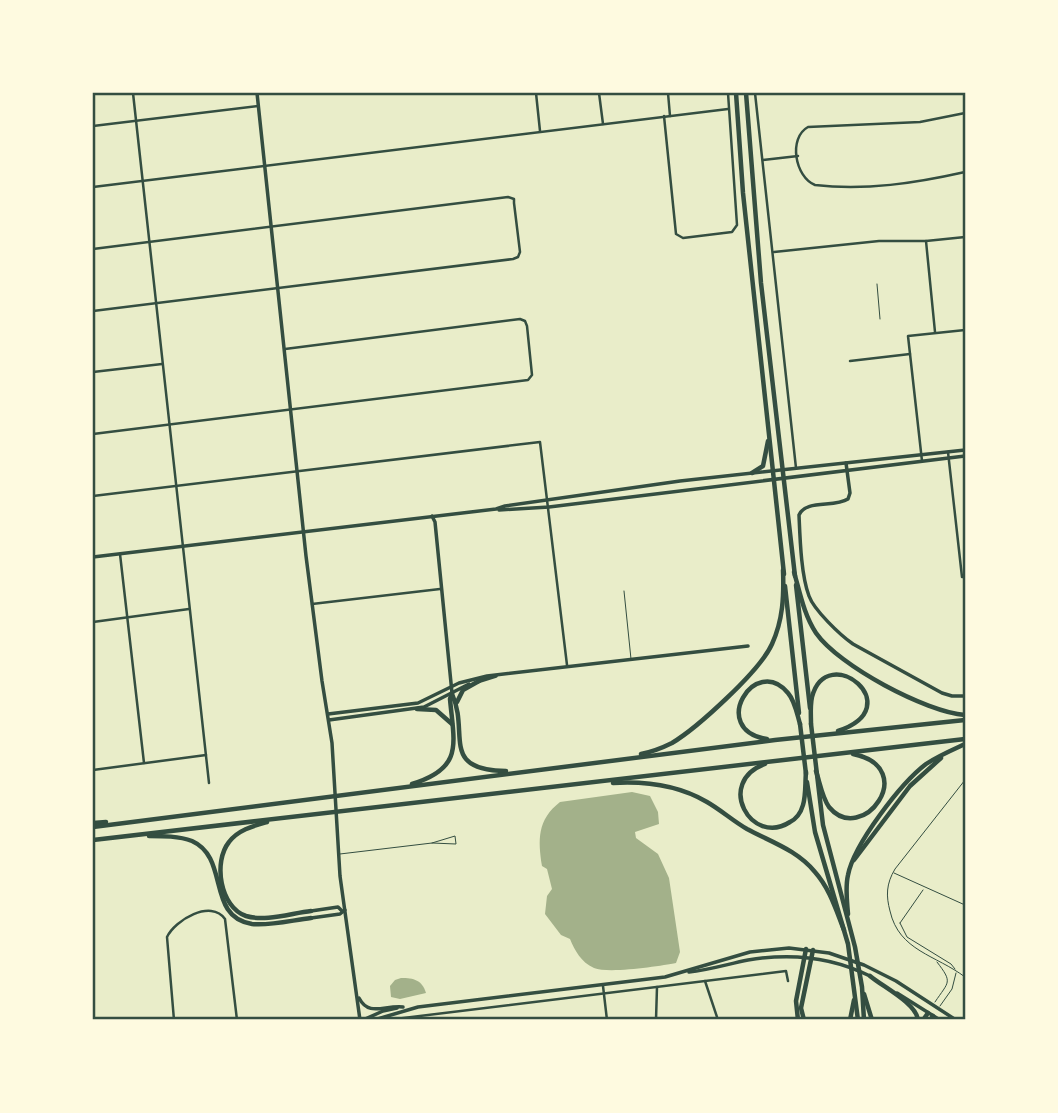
<svg xmlns="http://www.w3.org/2000/svg" width="1058" height="1113" font-family="Poppins,sans-serif">
<rect width="100%" height="100%" fill="#e9edc9"/>
<g fill="#a3b18a">
<path d="M632,792L650,796L658,812L659,824L635,832L636,838L658,854L669,878L680,952L676,963C660,966 609,974 594,968C581,962 575,951 570,939L561,935L545,914L547,896L552,889L547,869L542,866C538,840 537,820 560,802Z"/>
<path d="M401,978C414,978 422,980 426,993L400,999L391,997L390,986L395,980Z"/>
</g>
<g fill="none" stroke-linecap="round" stroke-linejoin="round">
<g stroke="#344e41" stroke-width="1">
<path d="M877,284L880,319"/>
<path d="M624,591L631,659"/>
<path d="M965,780L895,869C886,884 886,896 890,911C899,951 936,955 965,977"/>
<path d="M340,854L432,843L456,844L455,836L432,843"/>
<path d="M894,873L965,905"/>
<path d="M900,923L907,937L951,964L955,969"/>
<path d="M900,923L923,890"/>
<path d="M935,1002C949,981 953,983 937,962"/>
<path d="M940,1006L952,989L956,973"/>
</g>
<g stroke="#344e41" stroke-width="2.5">
<path d="M133,93L209,783"/>
<path d="M536,93L540,131"/>
<path d="M599,93L603,124"/>
<path d="M668,93L670,116"/>
<path d="M755,93L796,468"/>
<path d="M965,113L920,122L808,127C788,138 795,177 815,185C865,191 916,183 965,172"/>
<path d="M664,116L676,234L683,238L732,232L737,225L728,93"/>
<path d="M93,126L258,106"/>
<path d="M763,160L798,156"/>
<path d="M93,187L728,109"/>
<path d="M926,241L935,332"/>
<path d="M93,249L508,197L514,199V203L520,252L518,257L513,259L93,311"/>
<path d="M774,252L879,241H926L965,237"/>
<path d="M850,361L910,354"/>
<path d="M93,372L162,364"/>
<path d="M93,434L528,380L532,375L527,326L525,321L520,319L285,349"/>
<path d="M948,452L962,577H965"/>
<path d="M922,461L908,336L965,330"/>
<path d="M93,496L540,442L567,665"/>
<path d="M120,554L144,763"/>
<path d="M312,604L440,589"/>
<path d="M93,622L189,609"/>
<path d="M93,770L206,755"/>
<path d="M705,981L718,1020"/>
<path d="M603,986L607,1020"/>
<path d="M174,1020L167,937C175,920 211,899 225,919L237,1020"/>
<path d="M387,1020L786,971L788,981"/>
<path d="M656,1020L657,987"/>
</g>
<g stroke="#344e41" stroke-width="3.5">
<path d="M257,93L306,556L322,681L332,743L340,876L360,1020"/>
<path d="M846,463L850,493L848,499C834,508 806,499 799,515C800,538 801,575 809,596C814,610 840,635 853,644L942,693L952,696H965"/>
<path d="M499,510L549,507L965,456"/>
<path d="M432,516L435,522L452,693"/>
<path d="M93,557L496,509L505,506L680,481L965,450"/>
<path d="M477,682L496,676"/>
<path d="M328,714L418,703L459,683L487,676L748,646"/>
<path d="M329,720L424,707L469,684"/>
<path d="M311,911L338,907L342,911"/>
<path d="M311,918L340,914L345,910"/>
<path d="M689,972C709,970 728,964 748,960C789,953 832,957 870,976"/>
<path d="M897,993L940,1020"/>
<path d="M359,998C369,1017 384,1005 403,1007"/>
<path d="M363,1020L383,1011L397,1008"/>
<path d="M374,1020L418,1007L665,977L750,952L789,948L829,953L864,965L896,981L956,1020"/>
</g>
<g stroke="#344e41" stroke-width="4.5">
<path d="M736,93L743,193L784,574"/>
<path d="M746,93L761,283L795,576"/>
<path d="M752,473L763,466L768,441"/>
<path d="M796,585L810,708"/>
<path d="M785,586L799,713"/>
</g>
<g stroke="#344e41" stroke-width="4.5">
<path d="M800,724L806,774"/>
<path d="M811,724L823,825L855,947L862,987L864,1020"/>
<path d="M807,782L815,832L848,944L858,1020"/>
<path d="M870,976C883,987 916,1003 918,1020"/>
<path d="M864,994L872,1020"/>
<path d="M798,1020L796,1001L806,949"/>
<path d="M804,1020L801,1008L813,950"/>
<path d="M850,1020L854,1000"/>
<path d="M923,1020L928,1013"/>
<path d="M930,1020L933,1016"/>
</g>
<g stroke="#344e41" stroke-width="4.5">
<path d="M794,572C800,593 804,615 816,633C839,666 926,712 965,715"/>
<path d="M452,694C470,733 439,770 506,771"/>
<path d="M457,702L463,690L479,681"/>
<path d="M417,709L436,710L452,724"/>
<path d="M811,724C811,715 810,706 812,697C827,640 911,707 838,731"/>
<path d="M767,739C708,730 755,653 788,693C795,701 797,714 800,724"/>
<path d="M641,754C651,752 662,748 672,743C697,728 760,671 772,644C783,620 784,596 783,570"/>
<path d="M765,764C715,782 751,847 790,822C796,819 801,812 803,805C806,795 805,783 806,772"/>
<path d="M816,771C820,783 822,797 829,807C862,847 921,768 853,754"/>
<path d="M613,783C646,781 678,785 707,802C721,810 733,821 747,829C771,842 797,850 815,872C830,889 836,910 844,930"/>
<path d="M412,784C464,768 454,744 450,699L452,693"/>
<path d="M267,822C253,826 238,830 229,842C213,862 220,907 246,916C265,922 292,913 311,911"/>
<path d="M93,823L106,822"/>
<path d="M93,827L775,740L965,720"/>
<path d="M149,836C163,836 179,836 192,841C230,858 206,917 252,924C270,926 293,920 311,918"/>
<path d="M93,840L965,739"/>
<path d="M854,860L910,786L941,758"/>
<path d="M848,914C847,901 845,888 848,875C854,844 901,783 926,764C938,756 952,750 965,744"/>
</g>
</g>
<rect width="1058" height="1113" fill="none" stroke="#fefae0" stroke-width="189"/>
<rect x="94" y="94" width="870" height="924" fill="none" stroke="#344e41" stroke-width="2.5"/>
</svg>
